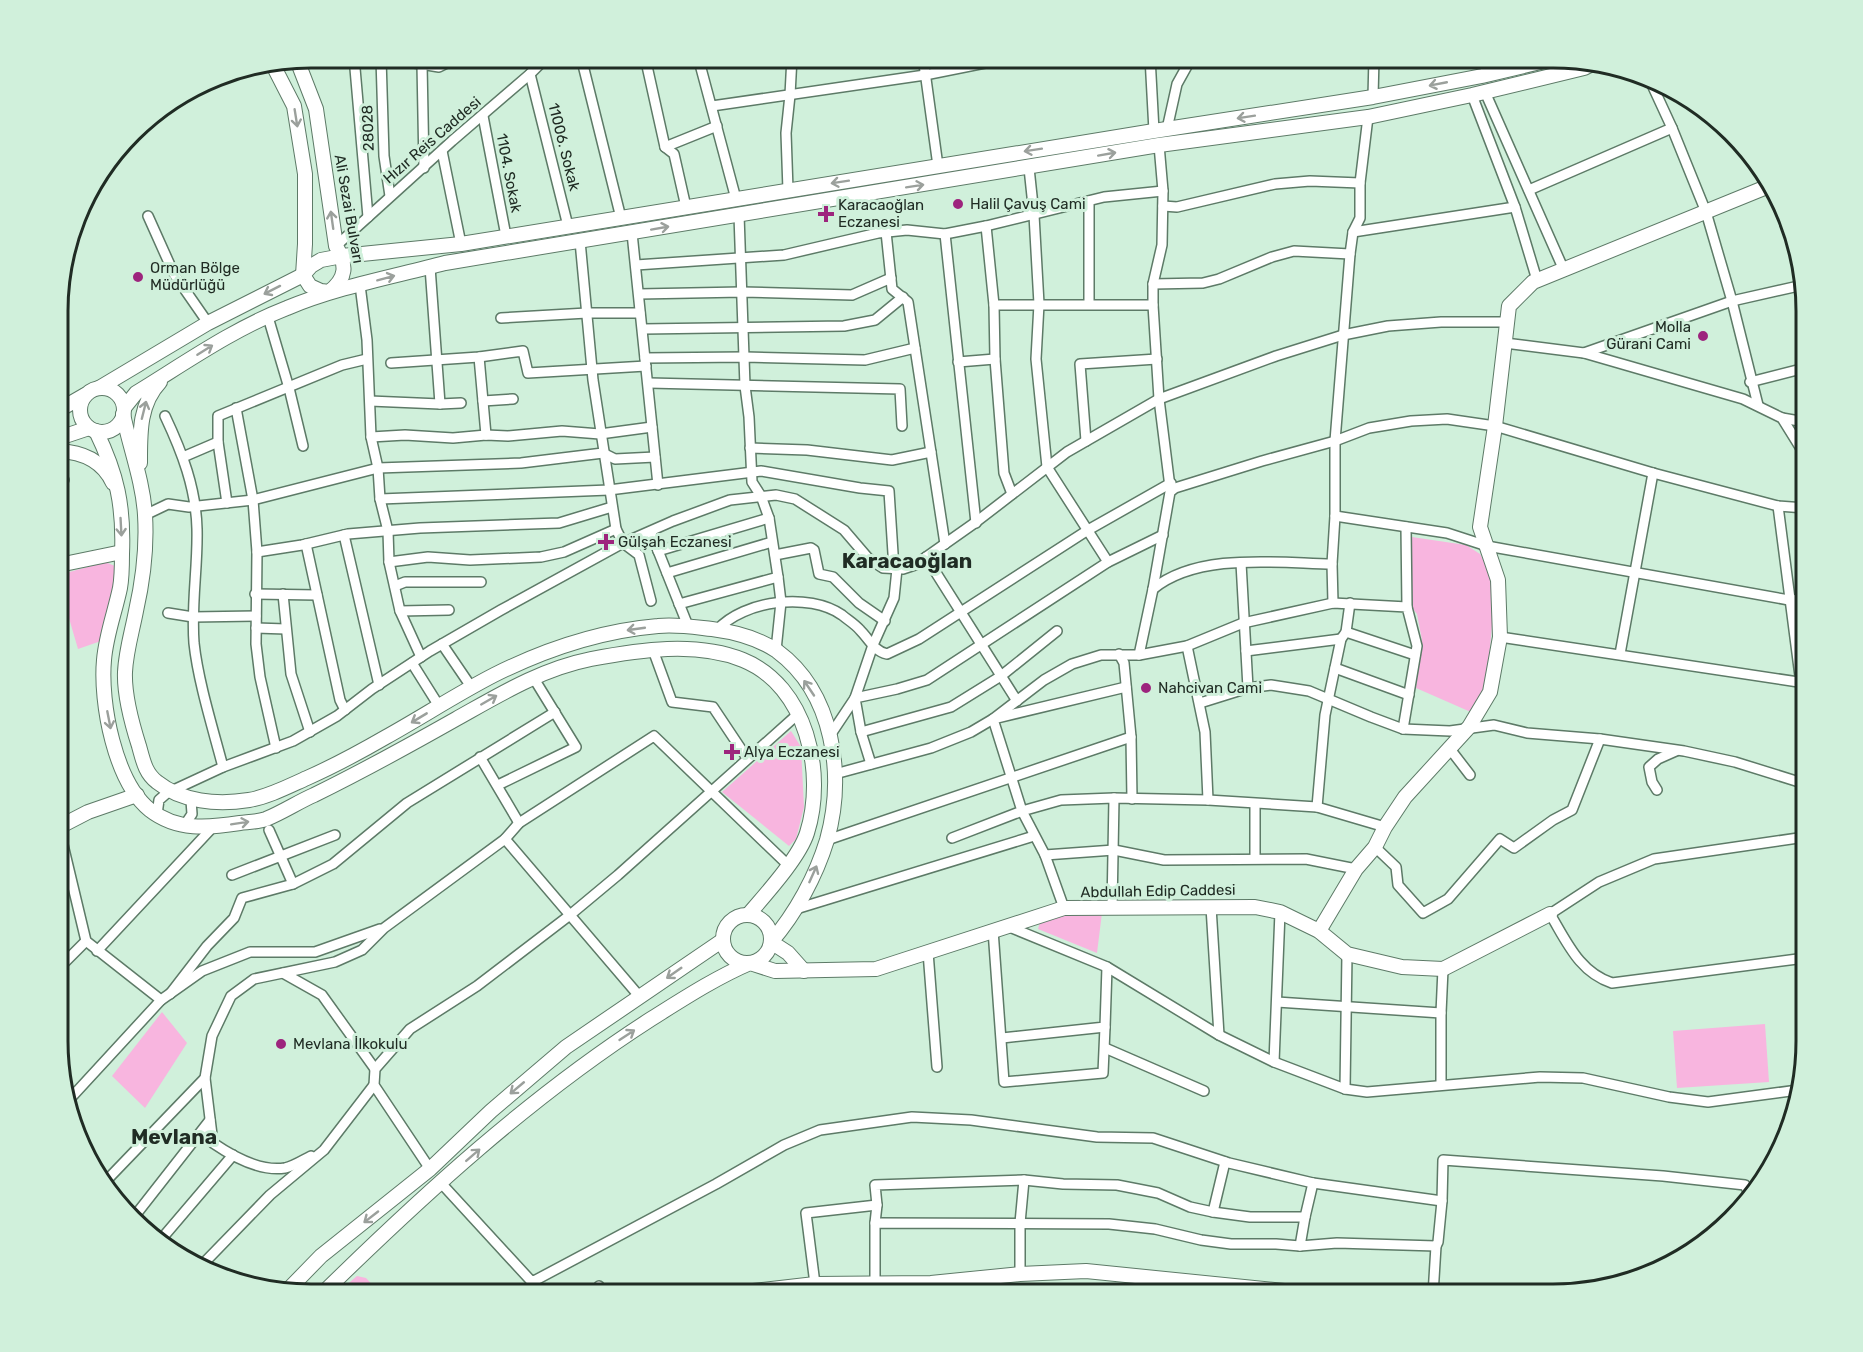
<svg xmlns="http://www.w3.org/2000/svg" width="1863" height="1352" font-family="Rubik,sans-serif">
<rect width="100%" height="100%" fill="#d0f0db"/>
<g fill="#f8b5df">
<path d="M1405,536L1466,545L1480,554L1489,570L1494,603L1486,692L1473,713L1416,688L1422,640L1417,614L1408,602Z"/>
<path d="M105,562L115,566L116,583L101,641L78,649L59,584V575Z"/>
<path d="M791,731L801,747L804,807L796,839L789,846L722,792Z"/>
<path d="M1102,913L1097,953L1038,929L1040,922L1064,915Z"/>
<path d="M162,1012L187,1043L145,1108L112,1076Z"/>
<path d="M1765,1024L1769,1082L1677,1088L1673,1031Z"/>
<path d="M357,1276L366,1278L382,1295L336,1294Z"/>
</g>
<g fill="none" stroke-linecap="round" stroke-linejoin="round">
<g stroke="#5d7a67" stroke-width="12">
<g id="street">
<path d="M354,57L368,217"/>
<path d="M378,57L439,67L447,63L448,57"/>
<path d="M529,57L538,65"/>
<path d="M581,57L621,218"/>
<path d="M645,57L665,147L674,154L686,207"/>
<path d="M698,57L736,199"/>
<path d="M923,57L938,166"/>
<path d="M1150,57L1154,131"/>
<path d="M1485,57L1486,75"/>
<path d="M1496,57L1497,72"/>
<path d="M381,58L384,156L390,196"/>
<path d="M422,64L424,168"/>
<path d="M530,74L568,226"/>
<path d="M1648,76L1672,128L1706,212L1732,301L1758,405"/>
<path d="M1485,92L1563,268"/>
<path d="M1472,95L1515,207L1537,280"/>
<path d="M1373,97L1374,57"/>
<path d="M712,106L925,75L1015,57"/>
<path d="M483,116L506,236"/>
<path d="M1167,129L1177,84L1192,57"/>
<path d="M1159,145L1163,191L1162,245L1153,284V305L1159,399L1170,487"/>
<path d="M665,147L717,126"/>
<path d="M442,151L461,244"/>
<path d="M1029,168L1034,215L1039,304L1036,359L1047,467L1108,562"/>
<path d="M788,190L786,133L790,95L792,57"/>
<path d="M1529,190L1672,128"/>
<path d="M1089,201V304"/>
<path d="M1163,206L1177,207L1275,184L1310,181L1360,183"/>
<path d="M739,215L745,386L749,417L752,482L761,496L769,518L778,577L781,602L776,650"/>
<path d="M148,216L174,274L208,323"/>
<path d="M986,226L994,305L995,359L1004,473L1012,494"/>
<path d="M886,232L892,289L908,302L945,544"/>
<path d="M1353,232L1515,207"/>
<path d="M632,233L658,485"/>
<path d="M945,234L976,523"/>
<path d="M580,241L593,380L616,529L623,543L639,555L651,601"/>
<path d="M336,246L452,141L530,74L547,57"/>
<path d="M636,265L784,255L878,233L907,230L945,234L986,226L1104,197L1163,191"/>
<path d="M430,267L440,404"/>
<path d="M1153,284L1203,283L1219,279L1272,257L1294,251L1350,254"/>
<path d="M360,285L367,340L371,437L378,468L380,499L388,531L389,562L400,611L421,657"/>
<path d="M639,294L742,292L852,295L891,278"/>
<path d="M994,305H1153"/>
<path d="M268,317L289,388L303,446"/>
<path d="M501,318L587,313H640"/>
<path d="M643,329L844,326L875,320L903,297"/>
<path d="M1505,343L1584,353L1743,399L1782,418L1805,455"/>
<path d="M1584,353L1732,301L1803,285"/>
<path d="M479,357L486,435"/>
<path d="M645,358L745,357L865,360L915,348"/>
<path d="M958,362L995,359"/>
<path d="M391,363L479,357L523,351L528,373L646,366"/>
<path d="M1750,382L1805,368"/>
<path d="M649,383L900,389L902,426"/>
<path d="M370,401L440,404L461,403"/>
<path d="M483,401L513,399"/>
<path d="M236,408L253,500L257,552L256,644L260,677L276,748"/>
<path d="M165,416C182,452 196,488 197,529C198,567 191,604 194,643C198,681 213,729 223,767"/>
<path d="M1782,418L1805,422"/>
<path d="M371,437L405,435L453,438L486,435L508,436L562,431L600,434L652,427"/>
<path d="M1086,441L1080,364L1157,359"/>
<path d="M750,448L807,450L892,460L931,452"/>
<path d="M183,457L218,442"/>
<path d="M59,487L64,480"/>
<path d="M380,499L609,490L761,471L860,488L889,491L894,569"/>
<path d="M227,503L218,442V416L342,365L367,359"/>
<path d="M1778,506L1801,684"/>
<path d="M145,515L168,504L189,507L253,500L378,468L521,463L603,453L615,459L655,457"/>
<path d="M1335,516L1447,533L1487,546L1789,600L1805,599"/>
<path d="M1406,527L1407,607"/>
<path d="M651,533L688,626"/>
<path d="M344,535L379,685"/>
<path d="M306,544L340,700L345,710"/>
<path d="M658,551L769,518"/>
<path d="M257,552L302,545L348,534L420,528L559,523L612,507"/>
<path d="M775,555L811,548L814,550L819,574L833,577L859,603L885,621"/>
<path d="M926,557L1017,701"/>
<path d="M389,562L428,557L470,560L541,557L564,552L616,529"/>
<path d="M1241,563L1248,688"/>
<path d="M667,573L772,542"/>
<path d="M395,586L405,582H481"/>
<path d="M1153,589C1198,552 1277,563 1332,564"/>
<path d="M255,594L317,595"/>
<path d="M283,594L291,674L310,732"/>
<path d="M1333,603L1332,564L1335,516V441L1350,254L1353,232L1360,218V183L1368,117"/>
<path d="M679,604L778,577"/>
<path d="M400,611L449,610"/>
<path d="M168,613L193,617L256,616"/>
<path d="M256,628L286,629"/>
<path d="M717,630C744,600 809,592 842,615C848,620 855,624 860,630C869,639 874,651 887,654L919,639L1088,530L1171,483"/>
<path d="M1346,632L1415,655"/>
<path d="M1500,637L1805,683"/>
<path d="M442,644L472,688"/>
<path d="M1187,646L1205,732L1208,800"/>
<path d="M653,650L672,702L713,707L747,758"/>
<path d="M1246,651L1341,639"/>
<path d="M1119,654L1124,663L1131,737L1132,799"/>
<path d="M1620,654L1653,473"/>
<path d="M1139,655L1153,589L1170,492L1175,488L1262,461L1335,441L1369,428L1411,421L1447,419L1495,426L1653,473L1778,506L1805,508"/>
<path d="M412,663L439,706"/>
<path d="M1335,668L1409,695"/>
<path d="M1200,703L1248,688L1271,685L1309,691L1371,717L1403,729L1450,731L1494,725L1527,733L1600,739L1684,751L1735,762L1796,781L1805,782"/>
<path d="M861,732L951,707L1001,676L1057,631"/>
<path d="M831,734L855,698L873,645L894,598L897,569"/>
<path d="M1450,749L1470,775"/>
<path d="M480,757L519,823"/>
<path d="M871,764L861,732L855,698L897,689L927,680L1108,562L1163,535"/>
<path d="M835,774L931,748L971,732L993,719L1044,680L1072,664L1101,655H1139L1187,646L1243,623L1333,603L1407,607L1417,646L1403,729"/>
<path d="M498,785L576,747L533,677"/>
<path d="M1657,790L1652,782L1649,767L1658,759L1676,751"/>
<path d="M1317,807L1325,715L1341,639L1346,632L1350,603"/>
<path d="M157,814L159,800L167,793L223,767L293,741L337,716L372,689L430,651L501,610L623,543L673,521L730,500L776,495L795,499L844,530L868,558L883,568L903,569L915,565L976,522L1067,452L1159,399L1276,356L1343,335L1388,326L1441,322H1507"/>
<path d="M184,826L192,814L191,800"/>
<path d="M59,828L86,941L161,1000L202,971L250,952H315L380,929"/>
<path d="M269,830L293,884"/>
<path d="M1805,837L1654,859L1599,882L1550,914C1567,942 1579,972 1612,983L1805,958"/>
<path d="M952,838L1022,811L993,719L1126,687"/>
<path d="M505,839L640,997"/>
<path d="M827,840L1131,737"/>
<path d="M1375,847L1396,867L1398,885L1423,913L1448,899L1500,839L1514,848L1553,820L1572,810L1600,739"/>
<path d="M1045,855L1114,850L1164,860L1306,859L1356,869"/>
<path d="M1255,858V804"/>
<path d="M232,875L335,835"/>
<path d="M1211,907L1219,1035"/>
<path d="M1064,908L1045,855L1022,811L1061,800L1114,798L1208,800L1317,807L1385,827"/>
<path d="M1112,908L1114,798"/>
<path d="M796,909L1034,836"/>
<path d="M1007,926L1107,967L1219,1035L1274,1062L1345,1089L1367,1092L1540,1077L1583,1078L1669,1097L1708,1102L1798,1090"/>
<path d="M993,930L1004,1082L1103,1073L1105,1027"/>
<path d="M97,951L212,828"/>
<path d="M928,952L937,1067"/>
<path d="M59,968L86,941"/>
<path d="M283,973L322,995L375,1069"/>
<path d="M170,994L207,946L234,918L242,898L293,884L333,864L407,803L555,712"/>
<path d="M1277,1002L1441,1013L1443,969"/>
<path d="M1441,1013V1085"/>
<path d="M1002,1038L1105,1027L1107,967"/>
<path d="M1105,1048L1204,1091"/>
<path d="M1274,1062L1280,912"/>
<path d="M205,1078L213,1143C232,1156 260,1172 285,1168C294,1166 303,1160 311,1156"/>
<path d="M1345,1089L1347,954"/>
<path d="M68,1101L161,1000"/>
<path d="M430,1169L374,1085L375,1069L410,1029L477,986L570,915L618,875L798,714"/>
<path d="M104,1183L205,1078L212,1036L231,996L254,979L335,962L362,950L384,928L505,839L519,823L654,736L788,865"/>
<path d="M441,1183L532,1282L716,1184L784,1145L820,1130L912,1117L971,1120L1097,1137L1153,1138L1229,1163L1313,1183L1442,1201"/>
<path d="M1213,1212L1225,1162"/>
<path d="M134,1217L210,1120"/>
<path d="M1305,1217L1313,1183"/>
<path d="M875,1223L877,1205L875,1185L1024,1180L1063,1184L1117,1185L1158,1193L1190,1207L1213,1212L1250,1217H1305L1300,1246"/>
<path d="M158,1243L233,1155"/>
<path d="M201,1266L270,1195L324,1150L374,1085"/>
<path d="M1020,1274V1223L1024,1180"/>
<path d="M815,1284L806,1213L877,1205"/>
<path d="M875,1284V1223L1109,1224L1155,1229L1201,1240L1231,1244H1276L1300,1246L1337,1243L1436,1246"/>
<path d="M595,1295L599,1286"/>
<path d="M1141,1295L1144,1276"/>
<path d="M1433,1295L1436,1246L1438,1242L1442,1201L1443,1160L1663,1176L1745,1185L1751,1198"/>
</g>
</g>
<g stroke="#5d7a67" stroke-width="16">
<g id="secondary">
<path d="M273,65L294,106L305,174V244L303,275L310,286L321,291L329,292C347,278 347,265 336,246L316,109L297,60"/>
<path d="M99,388L208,323L303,275L311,266L321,260L342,256L461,244L1154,131L1373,97L1482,76L1557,58"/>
<circle cx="102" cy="410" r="22"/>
<path d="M124,408L136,393C185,363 233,329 287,308C337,287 392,277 445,263L1159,145L1368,117L1472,95L1584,68L1594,63"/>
<path d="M59,410L85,395"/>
<path d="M123,414C130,448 143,481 145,515C147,547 143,580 136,611C132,632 126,651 125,672C124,696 132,724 139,746C143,760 145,773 157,782C182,802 217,805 249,800C268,797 289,786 307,778C334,766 360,752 386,737C422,717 457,694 494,675C546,649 599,631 658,626C676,624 694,627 712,629C735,632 758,638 777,651C834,693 845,775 827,840C816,876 796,913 771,942L788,953L804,971"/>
<path d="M96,431C117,474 124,506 122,554C122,565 122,577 120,588C115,612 106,635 104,660C100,703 115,782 150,810C177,831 208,828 240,823C248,822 258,822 266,819C283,812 298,802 314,795C363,771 410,745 456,719C499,695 541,669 591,659C639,650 696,641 743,660C807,686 826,773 807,833C799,858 765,895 748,915"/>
<path d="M59,438L89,428"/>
<path d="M59,451C82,452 103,461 113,483"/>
<path d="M140,463C140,434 139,404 160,382"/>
<path d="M59,565L122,552"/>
<path d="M59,827L88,812L137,795"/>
<circle cx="747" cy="939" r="24"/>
<path d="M1319,931L1356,869L1375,847L1385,827L1405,797L1469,727L1490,692L1500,637L1498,580L1480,527L1495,426L1509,306L1533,282L1769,186"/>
<path d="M285,1293L321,1256L430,1169L491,1111L566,1047L723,940"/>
<path d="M322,1294C424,1194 531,1096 651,1019C683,999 715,978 750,963L775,971L876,969L1064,908L1255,907L1280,912L1319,931L1347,954L1402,967L1443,969L1550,914"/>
<path d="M733,1295L744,1292L815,1284L931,1283L1020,1274L1086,1271L1324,1295"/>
</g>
</g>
<use href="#street" stroke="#fff" stroke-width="9"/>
<use href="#secondary" stroke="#fff" stroke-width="14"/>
</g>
<defs><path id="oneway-shaft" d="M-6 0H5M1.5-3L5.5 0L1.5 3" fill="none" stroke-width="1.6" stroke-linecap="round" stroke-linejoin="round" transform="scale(1.5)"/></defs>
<g stroke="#9ba09c">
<use href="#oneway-shaft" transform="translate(1438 84) rotate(169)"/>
<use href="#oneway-shaft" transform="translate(1246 117) rotate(171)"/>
<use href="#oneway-shaft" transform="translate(296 118) rotate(81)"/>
<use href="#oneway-shaft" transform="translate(1033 150) rotate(171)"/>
<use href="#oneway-shaft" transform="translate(1107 154) rotate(-10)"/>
<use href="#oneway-shaft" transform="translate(840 182) rotate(171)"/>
<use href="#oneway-shaft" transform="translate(915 186) rotate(-9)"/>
<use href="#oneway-shaft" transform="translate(332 220) rotate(-98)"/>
<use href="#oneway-shaft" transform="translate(660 228) rotate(-10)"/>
<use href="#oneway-shaft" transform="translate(386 278) rotate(-15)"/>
<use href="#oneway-shaft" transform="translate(272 290) rotate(153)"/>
<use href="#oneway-shaft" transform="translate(205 350) rotate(-32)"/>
<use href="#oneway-shaft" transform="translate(144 410) rotate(-76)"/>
<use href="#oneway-shaft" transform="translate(121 527) rotate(87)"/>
<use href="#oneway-shaft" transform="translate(636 629) rotate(172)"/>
<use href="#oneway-shaft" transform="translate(809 688) rotate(-124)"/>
<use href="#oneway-shaft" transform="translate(489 700) rotate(-30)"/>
<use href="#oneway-shaft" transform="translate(419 718) rotate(149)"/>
<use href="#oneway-shaft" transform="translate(109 720) rotate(79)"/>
<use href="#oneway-shaft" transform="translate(240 823) rotate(-9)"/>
<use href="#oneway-shaft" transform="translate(813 874) rotate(-66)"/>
<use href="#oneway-shaft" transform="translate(674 973) rotate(145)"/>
<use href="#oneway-shaft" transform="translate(627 1035) rotate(-33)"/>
<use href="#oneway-shaft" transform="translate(517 1088) rotate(140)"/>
<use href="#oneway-shaft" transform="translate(473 1155) rotate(-41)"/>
<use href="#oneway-shaft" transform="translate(371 1217) rotate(142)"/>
</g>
<g fill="#9d247d" stroke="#d0f0db" stroke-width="2">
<circle cx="958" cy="204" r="6"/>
<path d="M823 205h6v6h6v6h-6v6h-6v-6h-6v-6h6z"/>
<circle cx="138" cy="277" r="6"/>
<circle cx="1703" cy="336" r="6"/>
<path d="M603 533h6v6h6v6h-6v6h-6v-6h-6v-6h6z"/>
<circle cx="1146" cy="688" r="6"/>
<path d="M729 743h6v6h6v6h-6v6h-6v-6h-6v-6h6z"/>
<circle cx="281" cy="1044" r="6"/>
</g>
<g text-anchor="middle" stroke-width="6" stroke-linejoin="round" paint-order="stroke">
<g font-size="15" fill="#202c24" stroke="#d0f0db">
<text transform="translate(368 128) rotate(-92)" y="5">28028</text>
<text transform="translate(432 140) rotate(-41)" y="5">Hızır Reis Caddesi</text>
<text transform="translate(564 147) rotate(76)" y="5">11006. Sokak</text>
<text transform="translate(509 173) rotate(79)" y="5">1104. Sokak</text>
<text transform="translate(349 209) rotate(80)" y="5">Ali Sezai Bulvarı</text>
<text transform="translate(1158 891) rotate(-1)" y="5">Abdullah Edip Caddesi</text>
</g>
<g font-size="15" fill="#202c24" stroke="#d0f0db" text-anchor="start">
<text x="970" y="209">Halil Çavuş Cami</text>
<text x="838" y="210">Karacaoğlan<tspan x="838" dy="17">Eczanesi</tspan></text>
<text x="150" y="273">Orman Bölge<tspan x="150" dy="17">Müdürlüğü</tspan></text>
<text x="1691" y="332" text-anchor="end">Molla<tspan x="1691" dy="17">Gürani Cami</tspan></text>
<text x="618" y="547">Gülşah Eczanesi</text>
<text x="1158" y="693">Nahcivan Cami</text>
<text x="744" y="757">Alya Eczanesi</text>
<text x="293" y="1049">Mevlana İlkokulu</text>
</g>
<g font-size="21" font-weight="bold" fill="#202c24" stroke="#d0f0db">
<text x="907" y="568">Karacaoğlan</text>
<text x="174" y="1144">Mevlana</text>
</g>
</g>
<path d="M0 0H1863V1352H0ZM311 68H1553A243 243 0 0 1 1796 311V1041A243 243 0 0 1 1553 1284H311A243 243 0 0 1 68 1041V311A243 243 0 0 1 311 68Z" fill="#d0f0db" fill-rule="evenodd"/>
<path fill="none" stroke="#202c24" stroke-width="3" d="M311 68H1553A243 243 0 0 1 1796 311V1041A243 243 0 0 1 1553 1284H311A243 243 0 0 1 68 1041V311A243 243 0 0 1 311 68Z"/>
</svg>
